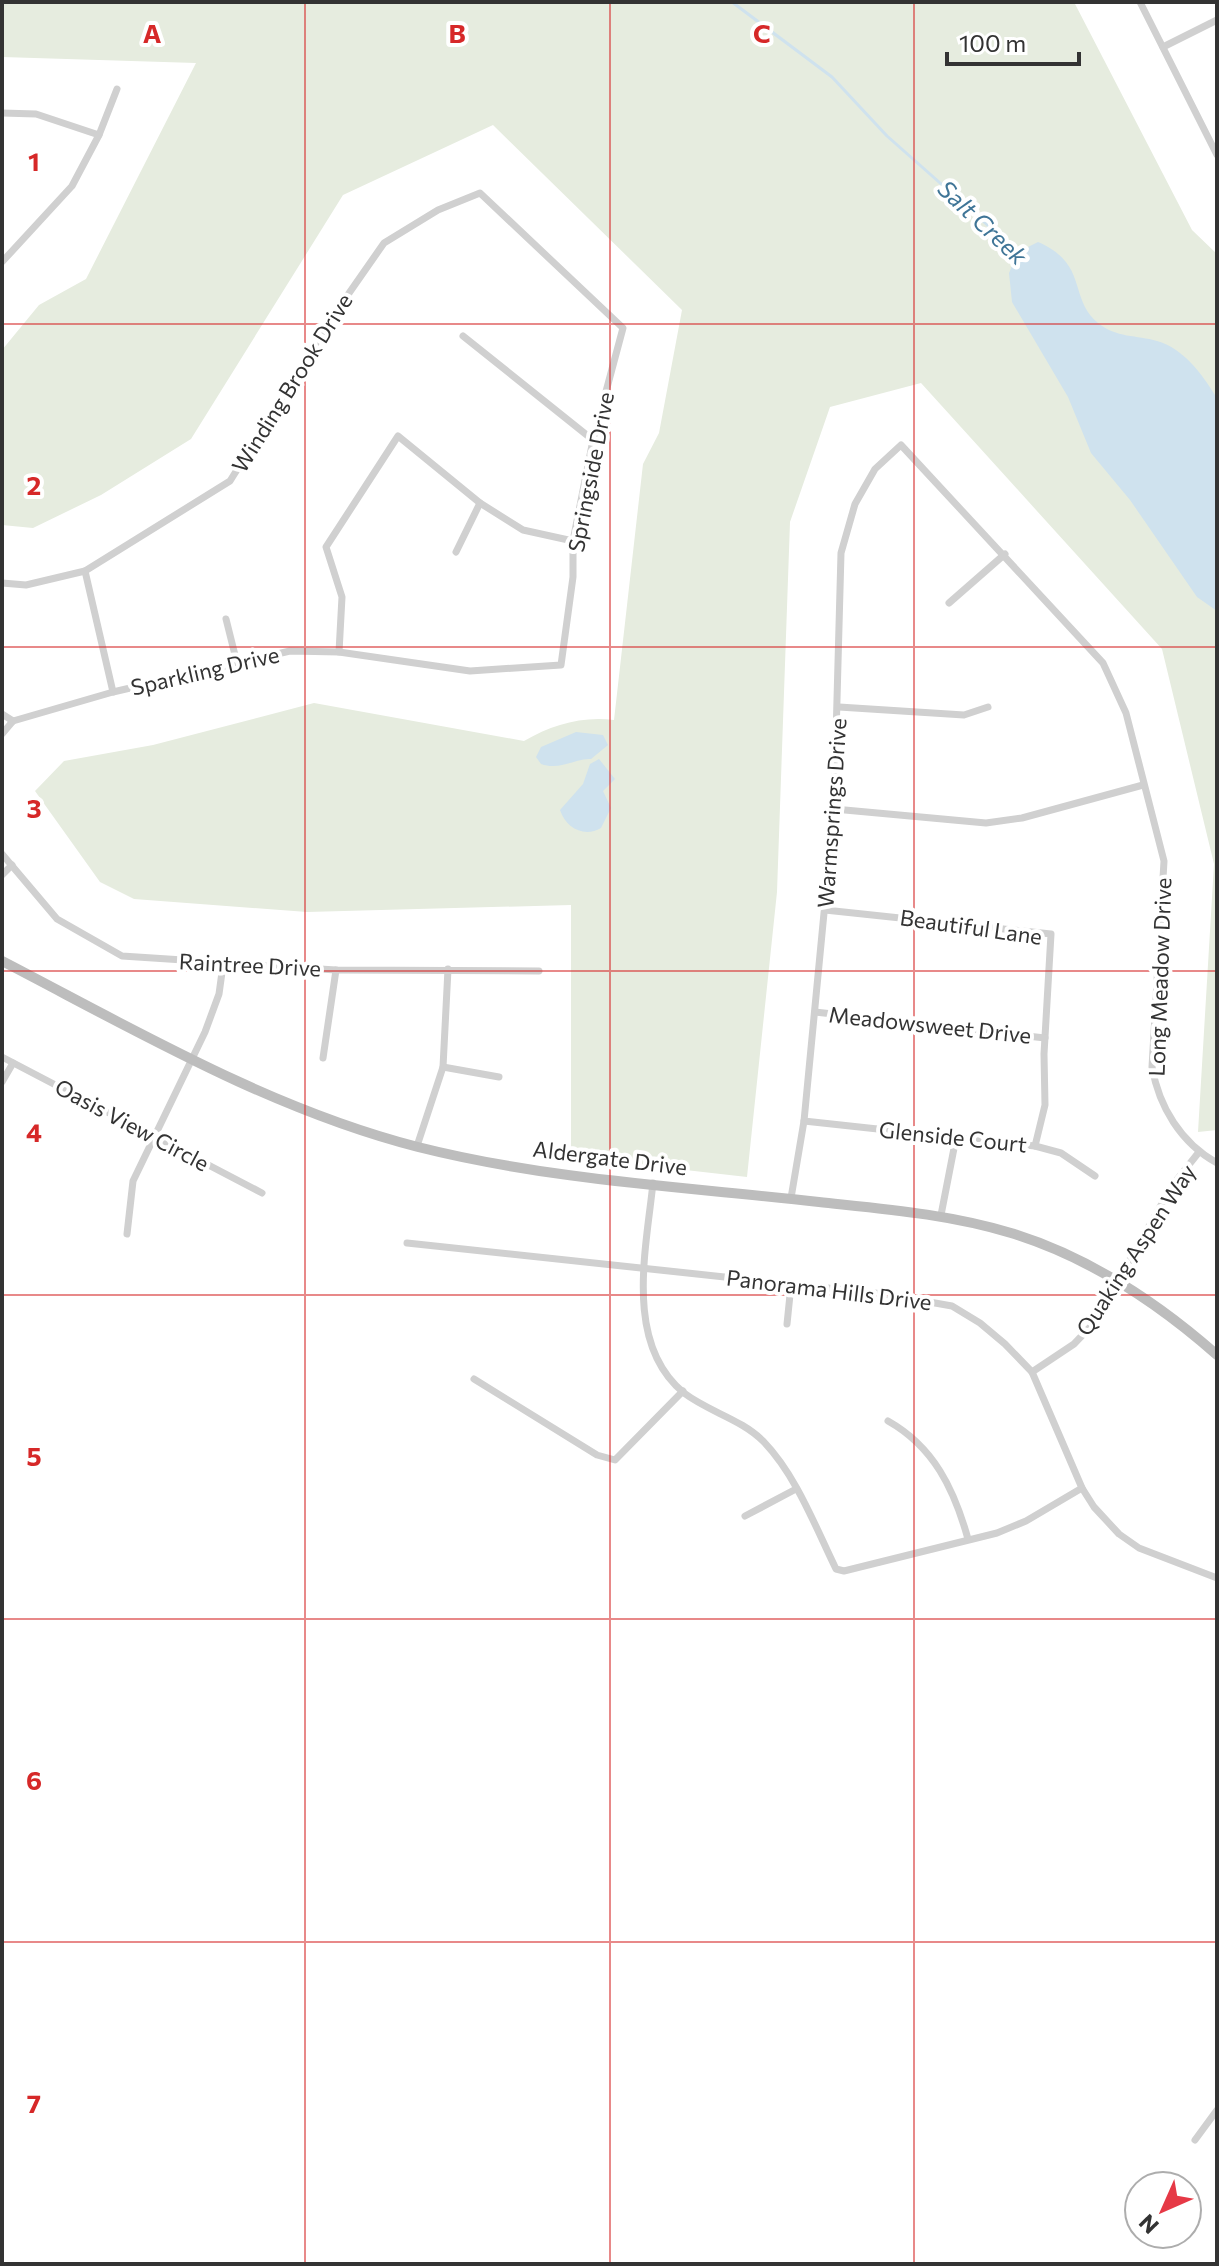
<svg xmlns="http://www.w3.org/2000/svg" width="1219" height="2266" font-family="Commissioner,sans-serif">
<rect width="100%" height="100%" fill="#fff"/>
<path fill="#e6ecdf" d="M2,2H1074L1192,230L1217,254V1130L1198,1132L1214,864L1162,649L921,383L830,407L790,522L777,892L747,1177L571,1157V905L307,912L134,899L100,882L35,791L64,761L153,745L314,703L524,741C552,725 581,716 614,720L643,464L659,433L682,310L493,125L343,195L191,439L101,495L33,528L2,525V350L39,305L86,279L196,63L2,57Z"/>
<g fill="#cfe2ee">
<path d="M1038,242C1089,264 1068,298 1098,323C1116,338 1137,335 1157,341C1183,348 1202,374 1215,395L1217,611L1197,597L1130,500L1091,453L1068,397L1012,302L1009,273L1018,252Z"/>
<path d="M576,732L603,735L608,745L591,759C575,758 560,771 541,764L536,757L541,747Z"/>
<path d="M599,759L615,779L603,791L611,808L601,828C584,838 566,828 560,810L583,784L590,764Z"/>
</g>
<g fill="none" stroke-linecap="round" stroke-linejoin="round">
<path stroke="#cfe2ee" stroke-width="3" d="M732,2L832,77L887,136L1018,252"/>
<g stroke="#d0d0d0" stroke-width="7">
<path d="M1140,2L1217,155"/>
<path d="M1163,47L1217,20"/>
<path d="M2,113L36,114L99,135"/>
<path d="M2,262L72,186L99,135L117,89"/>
<path d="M463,336L593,440"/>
<path d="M456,552L480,503"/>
<path d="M85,571L113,692"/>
<path d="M2,583L26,585L85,571L230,481L331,319L384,243L438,210L480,193L623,328L593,440L573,541V577L561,665L470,671L339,652L290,651L113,692L13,721L2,734"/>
<path d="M949,603L1005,554"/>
<path d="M226,619L237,663"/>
<path d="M339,652L342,597L326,547L398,436L480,503L523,530L573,541"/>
<path d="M839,707L964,715L988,707"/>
<path d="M2,714L13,721"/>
<path d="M834,809L986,823L1022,818L1143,785"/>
<path d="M2,854L57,919L122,956L336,970L539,971"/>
<path d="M2,875L12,865"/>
<path d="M825,910L1051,934L1044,1054L1045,1105L1035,1146"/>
<path d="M815,1012L1045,1038"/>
<path d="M2,1057L262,1193"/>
<path d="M323,1058L336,970"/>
<path d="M443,1067L499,1077"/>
<path d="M2,1082L13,1063"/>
<path d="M804,1121L1035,1146L1061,1153L1095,1176"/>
<path d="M417,1146L443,1067L448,969"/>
<path d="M653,1183C646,1250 624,1344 684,1393C709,1412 741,1419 763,1441C796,1475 815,1526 836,1569L844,1571L997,1533L1026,1521L1082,1488"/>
<path d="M791,1198L804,1121L834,809L841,553L855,504L875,469L901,445L1103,663L1126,713L1164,861L1152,1067C1159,1107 1181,1143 1217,1163"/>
<path d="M941,1215L956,1138"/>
<path d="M127,1234L133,1181L205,1032L219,994L223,965"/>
<path d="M407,1243L884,1294L952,1306L980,1323L1005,1344L1032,1372L1082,1488L1094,1507L1119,1534L1139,1548L1217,1578"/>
<path d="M787,1324L791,1285"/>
<path d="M1032,1372L1074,1344L1093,1324L1172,1186L1199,1152"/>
<path d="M474,1379L597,1455L615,1460L683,1391"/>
<path d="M888,1421C934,1447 954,1489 968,1539"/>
<path d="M745,1516L796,1489"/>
<path d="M1195,2140L1217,2110"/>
</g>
<path stroke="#bdbdbd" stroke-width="10" d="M2,961C137,1031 270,1109 418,1147C549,1180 685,1187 819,1202C884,1209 948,1214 1011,1233C1089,1257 1157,1302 1217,1355"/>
</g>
<path fill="none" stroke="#d62828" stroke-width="2" stroke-opacity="0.55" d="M305,2V2264M610,2V2264M914,2V2264M2,324H1217M2,647H1217M2,971H1217M2,1295H1217M2,1619H1217M2,1942H1217"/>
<g text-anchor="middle" stroke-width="8" stroke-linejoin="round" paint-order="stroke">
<g font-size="22" fill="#333" stroke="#fff">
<text transform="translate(292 383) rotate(-58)" y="8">Winding Brook Drive</text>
<text transform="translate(591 472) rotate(-79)" y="8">Springside Drive</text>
<text transform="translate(205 671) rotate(-13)" y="8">Sparkling Drive</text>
<text transform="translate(832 813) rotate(-86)" y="8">Warmsprings Drive</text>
<text transform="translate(971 927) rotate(8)" y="8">Beautiful Lane</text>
<text transform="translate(250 965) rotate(3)" y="8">Raintree Drive</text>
<text transform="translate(1160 977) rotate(-88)" y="8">Long Meadow Drive</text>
<text transform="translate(930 1025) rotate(6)" y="8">Meadowsweet Drive</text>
<text transform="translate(132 1125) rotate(28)" y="8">Oasis View Circle</text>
<text transform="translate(953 1137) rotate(6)" y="8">Glenside Court</text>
<text transform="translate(610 1158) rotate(7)" y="8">Aldergate Drive</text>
<text transform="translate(1136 1250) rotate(-57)" y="8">Quaking Aspen Way</text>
<text transform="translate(829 1290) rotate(7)" y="8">Panorama Hills Drive</text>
</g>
<g font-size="24" font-style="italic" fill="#3f7597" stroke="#fff">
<text transform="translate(982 223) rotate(43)" y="8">Salt Creek</text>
</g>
</g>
<g font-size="26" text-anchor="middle" font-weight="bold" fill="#d62828" stroke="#fff" stroke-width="8" stroke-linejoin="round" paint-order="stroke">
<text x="152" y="43">A</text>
<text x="457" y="43">B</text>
<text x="762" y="43">C</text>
<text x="34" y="171">1</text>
<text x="34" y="495">2</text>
<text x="34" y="818">3</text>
<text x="34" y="1142">4</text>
<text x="34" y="1466">5</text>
<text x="34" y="1790">6</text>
<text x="34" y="2113">7</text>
</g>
<rect width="1219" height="2266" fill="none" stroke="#333333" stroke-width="8"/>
<g transform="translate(1163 2210) rotate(225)"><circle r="38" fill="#ffffff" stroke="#adadad" stroke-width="2"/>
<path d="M0-6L14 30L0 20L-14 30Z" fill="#e63946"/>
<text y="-12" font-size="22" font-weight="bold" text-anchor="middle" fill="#333333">N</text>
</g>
<path d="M947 52v12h132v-12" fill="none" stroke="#333333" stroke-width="4"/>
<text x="959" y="52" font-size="24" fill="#333333" stroke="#ffffff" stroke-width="6" paint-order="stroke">100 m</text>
</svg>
